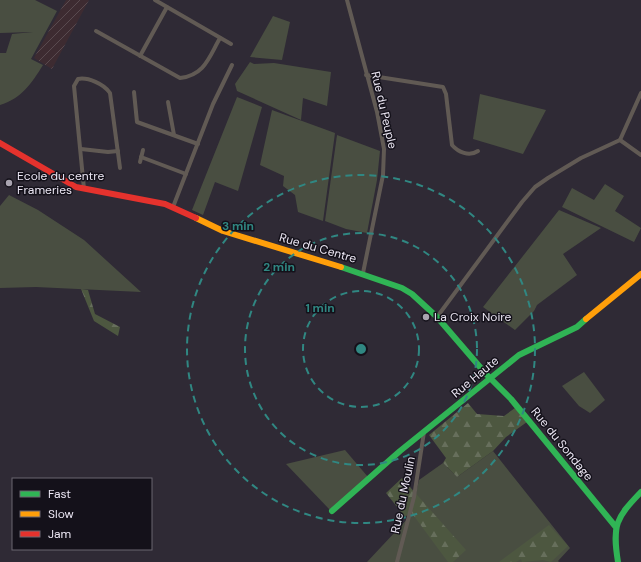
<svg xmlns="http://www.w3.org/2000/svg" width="641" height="562" font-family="'DM Sans',sans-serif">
<defs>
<pattern id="industrial-furrows" width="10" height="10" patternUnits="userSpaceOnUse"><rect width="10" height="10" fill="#3d2b31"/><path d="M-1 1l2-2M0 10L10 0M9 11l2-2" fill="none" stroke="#594a4f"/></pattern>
<pattern id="forest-firs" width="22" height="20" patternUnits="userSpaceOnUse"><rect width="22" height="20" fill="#4d5740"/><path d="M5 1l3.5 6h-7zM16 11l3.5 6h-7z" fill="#676f5c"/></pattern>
</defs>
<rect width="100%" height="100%" fill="#2f2a35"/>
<path fill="url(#industrial-furrows)" d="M66,0H89L52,69L34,58Z"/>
<g fill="#494e41">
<path d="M0,0H35L57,11L31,59L43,65C32,83 21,99 0,105V53H6L12,34L33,32L0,33Z"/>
<path d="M273,16L290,22L282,60L250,57Z"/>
<path d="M250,62L254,64L274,63L331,72L327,106L303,98L301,120L237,91L235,84Z"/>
<path d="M480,94L546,110L523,154L473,139Z"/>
<path d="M237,97L262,107L238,191L215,182L203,215L192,210Z"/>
<path d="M272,110L335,133L323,221L298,212L295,195L283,186L284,176L260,165Z"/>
<path d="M337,135L380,151L377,180L367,233L346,229L325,221Z"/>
<path d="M605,184L624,196L615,211L641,228L634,242L562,207L572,188L594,200Z"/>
<path d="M9,195L38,210L84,240L141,292L36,287L0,288V206Z"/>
<path d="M559,210L601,228L563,254L577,275L537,305L534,311L515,330L483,307Z"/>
<path d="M584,372L605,400L590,413L579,406L562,386Z"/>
<path d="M345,450L368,477L330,510L286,464Z"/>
<path d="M493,451L570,548L558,561L559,562H367L411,515L419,480L443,463L457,477Z"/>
</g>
<g fill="url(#forest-firs)">
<path d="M81,289L88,290L95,314L120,327L118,336L94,321Z"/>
<path d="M468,403L477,414L504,416L515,408L527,422L506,437L493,451L457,477L443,463L446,458L429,435Z"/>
<path d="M402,478L466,550L453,562H448L411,512L405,517L386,493Z"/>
<path d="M549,525L568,546L551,562L543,560L522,562L521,559L516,562H499Z"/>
</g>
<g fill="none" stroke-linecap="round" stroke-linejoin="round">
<g stroke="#615a54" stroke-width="4">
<path d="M155,0L231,44"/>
<path d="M347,0L377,112L384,149L383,175L363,273"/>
<path d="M96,31L180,78C205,75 209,57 220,38"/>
<path d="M140,56L167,7"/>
<path d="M366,75L443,87L446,94L452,145C458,152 469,157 478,151"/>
<path d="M134,92L137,122L198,144"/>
<path d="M168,102L174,135"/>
<path d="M620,140L641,155"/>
<path d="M81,149L108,152L118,151"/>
<path d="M141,157L186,174"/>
<path d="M140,162L143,150"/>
<path d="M84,189L74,86L78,79C88,77 104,84 110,93L120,168"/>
<path d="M173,207L213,104L232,65"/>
<path d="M437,317L522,202L535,187L548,178L581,158L620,140L641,93"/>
<path d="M397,562L414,497L424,432"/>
</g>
<g stroke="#30b455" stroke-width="6">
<path d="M341,267L402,288L412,294L437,317L486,374L511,399L615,526"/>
<path d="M332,511L400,451L519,355L577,327L586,319"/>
<path d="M618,562C612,525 616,518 641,492"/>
</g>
<g stroke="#ff9f0a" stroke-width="6">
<path d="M196,218L223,231L341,267"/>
<path d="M586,319L641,274"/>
</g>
<path stroke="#e5322d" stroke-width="6" d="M0,143L76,187L165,204L196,218"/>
</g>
<g fill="none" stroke="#308782" stroke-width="2" stroke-dasharray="7 5">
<circle cx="361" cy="349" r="58"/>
<circle cx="361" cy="349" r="116"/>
<circle cx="361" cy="349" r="174"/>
</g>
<g fill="#a9a4b0" stroke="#14111a" stroke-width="1.5">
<circle cx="9" cy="183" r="4"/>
<circle cx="426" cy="317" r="4"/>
</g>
<g text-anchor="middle" stroke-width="3" stroke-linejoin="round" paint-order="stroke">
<g font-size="12" fill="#eae5f2" stroke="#14111a">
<text transform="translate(384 110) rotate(77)" y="4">Rue du Peuple</text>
<text transform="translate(318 248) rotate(16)" y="4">Rue du Centre</text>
<text transform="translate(475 377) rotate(-40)" y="4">Rue Haute</text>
<text transform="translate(562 444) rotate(51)" y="4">Rue du Sondage</text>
<text transform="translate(403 495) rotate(-78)" y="4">Rue du Moulin</text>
</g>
<g font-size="12" fill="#eae5f2" stroke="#14111a" text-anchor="start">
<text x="17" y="180">Ecole du centre<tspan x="17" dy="14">Frameries</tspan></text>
<text x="434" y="321">La Croix Noire</text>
</g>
</g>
<circle cx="361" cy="349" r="6" fill="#308782" stroke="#14111a" stroke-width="2"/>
<g font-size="12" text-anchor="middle" font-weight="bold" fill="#308782" stroke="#14111a" stroke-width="3" stroke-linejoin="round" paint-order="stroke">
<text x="238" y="230">3 min</text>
<text x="279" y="271">2 min</text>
<text x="320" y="312">1 min</text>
</g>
<rect x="12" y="478" width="140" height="72" fill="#14111a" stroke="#6a6670"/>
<rect x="20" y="491" width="20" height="6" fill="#30b455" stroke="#6a6670"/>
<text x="48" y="498" font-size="12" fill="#eae5f2">Fast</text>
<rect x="20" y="511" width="20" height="6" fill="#ff9f0a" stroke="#6a6670"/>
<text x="48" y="518" font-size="12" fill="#eae5f2">Slow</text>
<rect x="20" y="531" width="20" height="6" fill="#e5322d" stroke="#6a6670"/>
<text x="48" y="538" font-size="12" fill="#eae5f2">Jam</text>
</svg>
